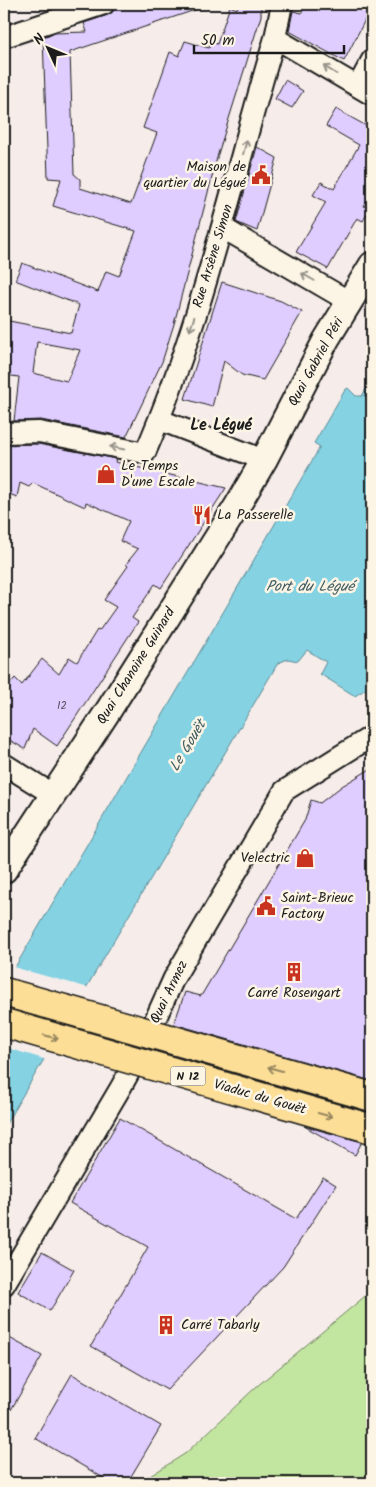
<svg xmlns="http://www.w3.org/2000/svg" width="376" height="1487" viewBox="0 0 376 1487" font-family="Kalam,sans-serif">
<style>
.green{fill:#c2e6a0;stroke:#6f815e}
.water{fill:#85d2e3;stroke:#5b8993}
.pier{fill:#f6edea}
.building{fill:#dfcdff;stroke:#1c1c1c;fill-rule:evenodd}
.lines{fill:none;stroke-linecap:round;stroke-linejoin:round}
.minor-casing{stroke:#1c1c1c;stroke-width:24}
.tertiary-casing{stroke:#1c1c1c;stroke-width:29}
.trunk-casing{stroke:#1c1c1c;stroke-width:31}
.minor{stroke:#fcf5e5;stroke-width:20}
.tertiary{stroke:#fcf5e5;stroke-width:25}
.trunk{stroke:#fcde96;stroke-width:28}
.trunk-bridge-casing{stroke:#1c1c1c;stroke-width:31;stroke-linecap:butt}
.trunk-bridge{stroke:#fcde96;stroke-width:28}
.oneway{stroke:#97938b}
.oneway2{stroke:#97875f}
.labels{text-anchor:middle;dominant-baseline:central;stroke-width:5;stroke-linejoin:round;paint-order:stroke}
.number-label{font-size:11px;fill:#4d4855}
.shield{fill:#fcf5e5;stroke:#5f5d58;stroke-width:1}
.shield-label{font-size:12px;font-weight:bold;fill:#1c1c1c}
.poi-label{font-size:14px;fill:#1c1c1c;stroke:#fcf5e5;text-anchor:start}
.street-label{font-size:14px;fill:#1c1c1c;stroke:#fcf5e5}
.water-label{font-size:15px;font-style:italic;fill:#415c62;stroke:#fcf5e5}
.quarter-label{font-size:16px;font-weight:bold;fill:#1c1c1c;stroke:#fcf5e5}
</style>
<rect width="100%" height="100%" fill="#f6edea"/>
<filter id="ink" filterUnits="userSpaceOnUse"><feTurbulence type="fractalNoise" baseFrequency=".02" numOctaves="2"/><feDisplacementMap in="SourceGraphic" scale="10" xChannelSelector="R" yChannelSelector="G"/><feConvolveMatrix kernelMatrix="1 2 1 2 8 2 1 2 1" color-interpolation-filters="sRGB"/></filter>
<g filter="url(#ink)">
<path class="green" d="M372,1287V1483H139L186,1453L256,1387L370,1292Z"/>
<path class="water" d="M372,378V539L366,549L372,552V685L355,696L320,674L326,662L307,650L298,661L288,659L278,663L4,1127V986L320,447L314,443L345,390L348,388L356,396H362Z"/>
<path class="pier" d="M13,967L89,988L47,1060L4,1047V982Z"/>
<path class="building" d="M127,4H204V7L70,52L74,174L80,179V188L131,204L157,133L143,128L170,52L179,56L185,41L209,48L211,42L217,44L230,6L237,9L238,4H261V16L218,154L174,324L162,362L126,437L41,420L14,421L19,377L4,375V320L71,333L79,305L15,280L22,263L98,292L106,271L119,276L136,231L53,206L61,179L48,178L43,37L54,33L87,32L84,23L108,15L115,8ZM37,342L80,350L67,381L33,373Z
M304,4H367L364,10L369,12L344,61L289,31L293,11L302,13Z
M285,80L303,91L292,108L275,99Z
M336,109L370,128L372,123V192L364,206L370,209L363,221L357,218L328,269L296,252L326,202L313,195L321,182L334,189L359,145L326,126Z
M257,147L277,158L257,231L236,222Z
M222,282L281,301L302,312L263,380L242,375L224,361L212,407L185,399Z
M38,444L116,459L115,462L226,488L161,588L155,584L132,618L138,622L57,746L33,729L25,749L4,737V691L15,678L22,685L42,659L59,674L69,657L77,662L97,630L99,631L116,607L104,600L128,566L126,564L138,549L120,541L129,521L86,502L85,507L33,483L29,487L20,483L17,497L4,492V445Z
M372,768V1081L174,1024L185,992L201,996L305,820L311,800L320,803L342,786Z
M120,1118L296,1219L323,1177L336,1185L283,1267L167,1390L91,1346L148,1247L70,1203Z
M304,1126L362,1142L355,1155Z
M42,1252L74,1270L50,1311L18,1292Z
M4,1335L42,1356L4,1422Z
M72,1374L161,1426L127,1483H112L35,1438Z"/>
<g class="lines">
<g class="minor-casing">
<path id="minor" d="M4,37L104,4
M275,38L372,95
M358,86L372,60
M223,228L350,302
M160,420L264,460
M4,433L39,432L145,453C203,320 233,177 275,38L282,4
M4,764L52,794
M4,1285L121,1087L141,1051L174,978L284,791L372,736"/>
</g>
<g class="tertiary-casing">
<path id="tertiary" d="M4,870L108,711L236,508L264,460L326,340L372,265"/>
</g>
<g class="trunk-casing">
<path id="trunk" d="M4,992L128,1027"/>
</g>
<use href="#minor" class="minor"/>
<use href="#tertiary" class="tertiary"/>
<use href="#trunk" class="trunk"/>
<g class="trunk-bridge-casing">
<path id="trunk-bridge" d="M4,1023L372,1129
M128,1027L372,1097"/>
</g>
<use href="#trunk-bridge" class="trunk-bridge"/>
</g>
<defs><path id="oneway-shaft" d="M-6 0H5M1.5-3L5.5 0L1.5 3" fill="none" stroke-width="1.6" stroke-linecap="round" stroke-linejoin="round" transform="scale(1.25)"/></defs>
<g class="oneway">
<use href="#oneway-shaft" transform="translate(330 70) rotate(-148)"/>
<use href="#oneway-shaft" transform="translate(245 147) rotate(-75)"/>
<use href="#oneway-shaft" transform="translate(308 277) rotate(-150)"/>
<use href="#oneway-shaft" transform="translate(192 324) rotate(108)"/>
<use href="#oneway-shaft" transform="translate(117 448) rotate(-168)"/>
</g>
<g class="oneway2">
<use href="#oneway-shaft" transform="translate(51 1037) rotate(16)"/>
<use href="#oneway-shaft" transform="translate(275 1069) rotate(-164)"/>
<use href="#oneway-shaft" transform="translate(325 1115) rotate(16)"/>
</g>
</g>
<defs>
<g id="civic-bare" transform="scale(1.5)"><path d="M-.6-6.5H3V-4.5H.6V-3L4-1V1h2V6H-6V1h2V-1L-.6-3ZM-1.2 2.5V6h2.4V2.5Z" fill="#c8321e" stroke="#fcf5e5" stroke-width="2.5" paint-order="stroke"/></g>
<g id="shop-bare" transform="scale(1.5)"><path d="M-5-2.5h2.3a2.7 3.5 0 0 1 5.4 0H5L5.5 6h-11ZM-1.5-2.5h3a1.5 2.3 0 0 0-3 0Z" fill="#c8321e" stroke="#fcf5e5" stroke-width="2.5" paint-order="stroke"/></g>
<g id="restaurant-bare" transform="scale(1.5)"><path d="M-5-6h1v4h1v-4h1v4h1v-4h1v5L-1.5 .5V6h-2V.5L-5-1ZM5-6V6H3V1.5H1.5Q1.5-4 5-6Z" fill="#c8321e" stroke="#fcf5e5" stroke-width="2.5" paint-order="stroke"/></g>
<g id="building-bare" transform="scale(1.5)"><path d="M-4-6H4V6H1V3H-1V6H-4ZM-2.5-4.3h1.7v1.8h-1.7ZM.8-4.3h1.7v1.8H.8ZM-2.5-1h1.7V.8h-1.7ZM.8-1h1.7V.8H.8Z" fill="#c8321e" stroke="#fcf5e5" stroke-width="2.5" paint-order="stroke"/></g>
</defs>
<g fill-rule="evenodd">
<use href="#civic-bare" x="261" y="175"/>
<use href="#shop-bare" x="106" y="474"/>
<use href="#restaurant-bare" x="202" y="515"/>
<use href="#shop-bare" x="305" y="858"/>
<use href="#civic-bare" x="266" y="906"/>
<use href="#building-bare" x="294" y="972"/>
<use href="#building-bare" x="166" y="1325"/>
</g>
<g class="labels">
<g class="number-label">
<text x="62" y="706">12</text>
</g>
<rect class="shield" x="170.5" y="1066.5" width="35" height="19" rx="4"/>
<g class="shield-label">
<text x="188" y="1076">N 12</text>
</g>
<g class="poi-label">
<text x="246" y="167" text-anchor="end">Maison de<tspan x="246" dy="16">quartier du Légué</tspan></text>
<text x="121" y="466">Le Temps<tspan x="121" dy="16">D'une Escale</tspan></text>
<text x="217" y="515">La Passerelle</text>
<text x="290" y="858" text-anchor="end">Velectric</text>
<text x="281" y="898">Saint-Brieuc<tspan x="281" dy="16">Factory</tspan></text>
<text x="294" y="993" text-anchor="middle">Carré Rosengart</text>
<text x="181" y="1325">Carré Tabarly</text>
</g>
<g class="street-label">
<text transform="translate(213 256) rotate(-73)">Rue Arsène Simon</text>
<text transform="translate(316 362) rotate(-61)">Quai Gabriel Péri</text>
<text transform="translate(136 666) rotate(-58)">Quai Chanoine Guinard</text>
<text transform="translate(169 992) rotate(-64)">Quai Armez</text>
<text transform="translate(260 1097) rotate(16)">Viaduc du Gouët</text>
</g>
<g class="water-label">
<text x="310" y="587">Port du Légué</text>
<text transform="translate(188 746) rotate(-59)">Le Gouët</text>
</g>
<g class="quarter-label">
<text x="221" y="425">Le Légué</text>
</g>
</g>
<rect width="376" height="1487" fill="none" stroke="#fcf5e5" stroke-width="20"/>
<rect x="10" y="10" width="356" height="1467" fill="none" stroke="#1c1c1c" stroke-width="2" filter="url(#ink)"/>
<g transform="translate(48 48) rotate(314)" stroke="#fcf5e5" stroke-width="4" paint-order="stroke">
<path d="M0-4L9 19L0 12L-9 19Z" fill="#1c1c1c"/>
<text y="-8" font-size="14" font-weight="bold" text-anchor="middle" fill="#1c1c1c">N</text>
</g>
<path d="M194 45v8h150v-8" fill="none" stroke="#1c1c1c" stroke-width="2.5"/>
<text x="201" y="45" font-size="15" fill="#1c1c1c" stroke="#fcf5e5" stroke-width="4" paint-order="stroke">50 m</text>
</svg>
